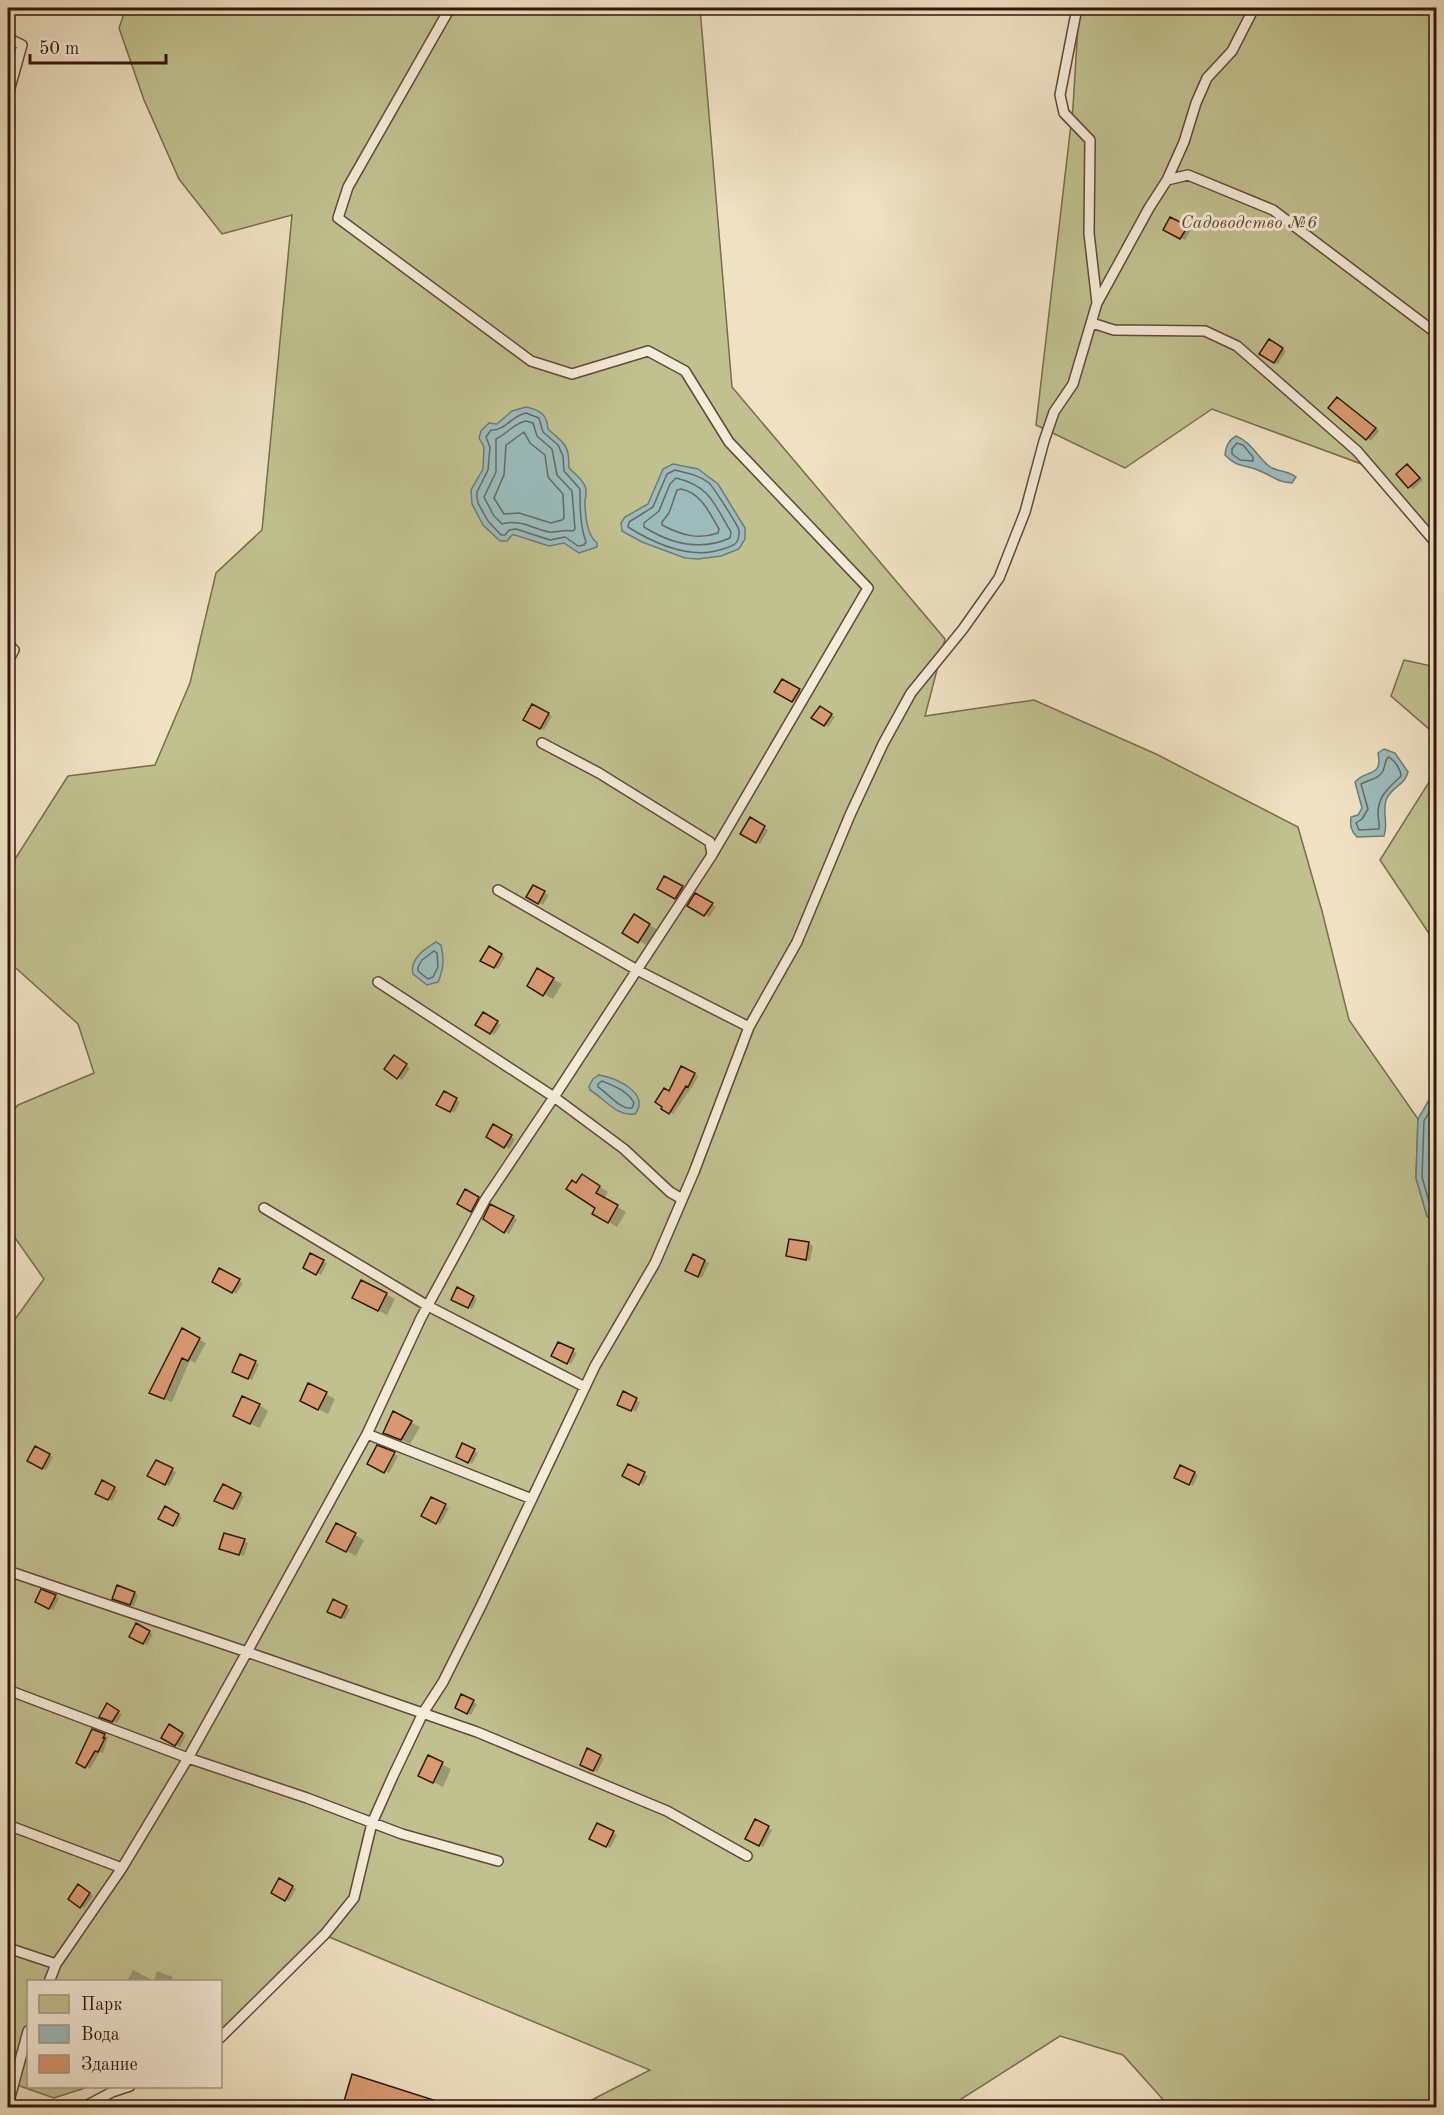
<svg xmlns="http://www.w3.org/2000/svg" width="1444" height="2115" viewBox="0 0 1444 2115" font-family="'Old Standard TT',serif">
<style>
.green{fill:#c0c18f;stroke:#7a6c4c;stroke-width:1.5}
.water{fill:#9bbcbb;stroke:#717a73;stroke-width:1.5}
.shadow{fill:#0003}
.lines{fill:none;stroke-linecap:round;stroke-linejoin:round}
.shore{stroke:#676962;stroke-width:1.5}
.building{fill:#d89a72;stroke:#331608;stroke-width:1.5}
.lane-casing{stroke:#624937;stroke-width:12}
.lane{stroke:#f4ecd8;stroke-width:9}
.labels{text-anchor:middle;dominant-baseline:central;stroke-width:6;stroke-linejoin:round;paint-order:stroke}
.park-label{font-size:18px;font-style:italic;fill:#5d4930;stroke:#f4ecd8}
</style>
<rect width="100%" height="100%" fill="#eee2c3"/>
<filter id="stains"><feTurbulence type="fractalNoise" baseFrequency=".00333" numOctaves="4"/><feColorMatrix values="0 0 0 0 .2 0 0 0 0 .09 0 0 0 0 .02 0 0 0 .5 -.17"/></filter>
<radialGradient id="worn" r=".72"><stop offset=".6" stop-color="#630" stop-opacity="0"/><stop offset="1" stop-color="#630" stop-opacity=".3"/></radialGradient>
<path class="green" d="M126,8H700L732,387L945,639L925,716L1034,700L1156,754L1298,827L1322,911L1349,1020L1418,1119L1416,1178L1427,1216L1436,1225V2107H1174L1167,2104L1123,2055L1060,2036L958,2101L965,2107H578L650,2070L329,1937L221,2037L220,1982H28V2086L88,2087L54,2098L8,2082V1329L44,1279L8,1228V1116L18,1105L94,1073L78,1024L8,961V870L68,776L155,765L190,683L216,573L262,530L292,215L222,234L179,179L144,100L119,28Z
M1079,8H1436V548L1375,469L1212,409L1125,468L1036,425L1073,107Z
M1404,660L1436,667V735L1391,696Z
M1436,771V944L1380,860Z"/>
<path class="water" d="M526,407C540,410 547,414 548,429C564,444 569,443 569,468C574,473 582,479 585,486C587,491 586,496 585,501C585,515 586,534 597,543V547L579,553L564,543L549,546L515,535H512L507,541H500L483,525L472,504L471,490L483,469L484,447L479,438L481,431L489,423L497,424L512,411Z
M1236,436C1251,442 1256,455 1269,466C1276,472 1288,470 1296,477L1292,483C1274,481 1275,477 1260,471C1246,464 1238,469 1225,455C1226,446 1228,441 1236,436Z
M673,464L698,469L718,484L745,528V539L739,549L721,556L698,559L685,558L642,542L622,531L621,523L625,517L648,504L663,469Z
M1384,749L1395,753L1408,772C1405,785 1393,786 1387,798C1381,810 1389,823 1384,836L1357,837C1351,831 1350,826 1351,817L1358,815L1362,808L1355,782C1366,769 1383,778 1378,753Z
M436,942L441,945C444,959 444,968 438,982L427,985L413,974C409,959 425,949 436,942Z
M599,1075C616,1078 651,1093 635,1114C617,1117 605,1099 590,1090L589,1086L593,1079Z
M1433,1093L1436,1096V1224L1427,1216L1416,1178L1418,1119Z"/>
<path class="shadow" d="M1171,219L1191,230L1185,240L1165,229Z
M1269,341L1286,351L1278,364L1261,354Z
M1341,401L1379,431L1371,441L1330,407Z
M1408,466L1423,480L1413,489L1409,487Z
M782,681L803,692L797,703L776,691Z
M533,706L552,716L544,730L525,719Z
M820,708L835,717L828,727L813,717Z
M750,819L768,830L760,844L742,833Z
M665,878L686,890L680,900L659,888Z
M534,887L549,895L543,905L528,897Z
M696,895L716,907L709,917L689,905Z
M635,916L658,930L648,946L639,941Z
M489,948L505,957L498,969L482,960Z
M538,971L562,984L553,999L529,986Z
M483,1014L501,1025L494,1035L477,1024Z
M394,1057L410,1068L402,1080L386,1069Z
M694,1074L698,1076L692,1088H691L673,1114L663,1108L670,1093Z
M444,1093L460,1102L454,1113L438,1104Z
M494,1126L515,1139L509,1149L488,1136Z
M591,1181L608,1192L604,1199L626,1212L617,1227L594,1213L597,1208L577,1185Z
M466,1191L482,1201L475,1213L459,1204Z
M491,1206L517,1219L509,1234L492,1225Z
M809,1244L813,1246L810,1261L788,1255Z
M311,1255L327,1263L321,1275L305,1267Z
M693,1256L709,1263L702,1278L691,1273Z
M220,1270L243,1283L236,1294L214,1282Z
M458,1290L477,1299L472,1309L453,1300Z
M386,1294L395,1299L387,1315L362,1302Z
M183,1330L206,1343L195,1363L190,1360L172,1402L158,1397Z
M559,1344L577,1353L571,1364L553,1355Z
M241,1356L259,1364L252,1380L238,1374Z
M624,1393L640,1402L636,1412L623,1406Z
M326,1394L335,1399L328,1414L310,1405Z
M259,1405L268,1411L260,1428L244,1421Z
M393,1413L420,1427L410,1444L385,1432Z
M463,1445L478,1453L472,1464L458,1456Z
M36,1448L53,1457L46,1470L29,1461Z
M394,1454L398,1456L389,1473L369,1463Z
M156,1462L176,1472L169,1486L149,1475Z
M629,1466L648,1476L643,1485L624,1475Z
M1194,1473L1198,1475L1193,1486L1180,1480Z
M103,1482L118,1490L112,1501L97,1493Z
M223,1486L244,1496L237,1510L216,1500Z
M431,1499L449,1508L440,1524L423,1515Z
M165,1508L182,1517L177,1527L160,1518Z
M337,1525L364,1540L356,1556L328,1541Z
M244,1541L248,1543L244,1556L225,1550Z
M134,1593L138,1595L134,1606L117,1600Z
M55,1596L59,1598L53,1610L37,1601Z
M346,1607L350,1609L345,1619L333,1614Z
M137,1625L153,1634L147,1645L131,1636Z
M462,1696L477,1704L471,1715L457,1707Z
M107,1706L122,1714L117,1723L104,1719Z
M170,1726L186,1736L180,1747L163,1737Z
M93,1731L108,1737L103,1753L100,1752L90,1769L78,1762Z
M588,1750L604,1758L597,1772L585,1767Z
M428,1757L451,1769L443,1787L429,1780Z
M756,1821L772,1830L763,1847L747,1839Z
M598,1825L617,1835L610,1848L591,1838Z
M280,1880L296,1889L289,1901L273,1892Z
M82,1888L93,1896L84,1908L81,1906Z
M8,1928L16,1932L13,1943L8,1942Z
M133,1970L154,1981L157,1971L173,1977L171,1982H129L127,1981Z"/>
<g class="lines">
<path class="shore" d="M526,413L539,418L543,432L558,445L563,456L564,471L580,489C580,507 580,525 586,542L584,545L578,546L565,537L550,540L516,529L509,530L505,535H501L488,521L478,503L477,497V492L488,470L490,447L486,437L491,430C505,431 511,416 526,413Z
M526,421L533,423L537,436L552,449L557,475L572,491L575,529L573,531C564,529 557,533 549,532C532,528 519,519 502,524L494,516L484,497L496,472V439C507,434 514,423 526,421Z
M524,432L530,443L545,455L548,477L563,494L564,518L562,520L551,523L519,513L504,514L494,498L504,475L506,445Z
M1237,443L1243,445L1253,457V461L1240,460L1232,454V449Z
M675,470C687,473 699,475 709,483C714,488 737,524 739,530C739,531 739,538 738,539C737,545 729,547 723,549C691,560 655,544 628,527L629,522L653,507L667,474Z
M676,478C710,486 714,504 731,532L730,538C701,551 671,544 644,527V523L659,511L670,484Z
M681,489C701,493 709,512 719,529L718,533C698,540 681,535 662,525V522L669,513L677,490Z
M1388,757C1394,759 1401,770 1401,776C1389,788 1378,795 1378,814C1378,819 1380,824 1379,829L1359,830L1356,823L1362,819L1368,809L1361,784C1369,779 1378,780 1383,771C1385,766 1385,761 1388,757Z
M434,951L437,953L438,967L433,977L428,979L418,971V967L422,960Z
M602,1081C614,1086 628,1091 634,1103L632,1108C620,1110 609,1094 598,1087V1084Z
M1436,1100L1424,1121L1422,1177L1432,1212L1436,1216
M1436,1114L1431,1123L1430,1176L1436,1199"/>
</g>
<path class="building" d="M1170,217L1188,226L1180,239L1163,230Z
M1269,339L1283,348L1274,363L1259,354Z
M1337,397L1376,428L1366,440L1328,408Z
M1407,464L1420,478L1408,488L1396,474Z
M782,679L800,689L792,702L774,692Z
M532,704L549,713L540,729L523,720Z
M820,706L832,714L824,726L811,718Z
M750,817L765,826L756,843L740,834Z
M664,876L683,886L675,899L657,889Z
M533,885L545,891L538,904L526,897Z
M695,893L713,903L704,916L687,906Z
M634,914L650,924L638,943L622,933Z
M489,946L502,954L494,968L480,961Z
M537,968L554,978L543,996L527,986Z
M483,1012L498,1021L490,1034L475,1025Z
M394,1055L407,1064L397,1079L384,1069Z
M681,1066L695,1073L688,1087L686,1086L669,1114L661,1109L662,1107L655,1102L664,1088L669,1091Z
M444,1091L457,1098L450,1112L436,1105Z
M493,1124L512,1135L504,1148L486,1137Z
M582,1174L600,1186L596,1193L618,1205L608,1223L592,1214L595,1208L566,1189L572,1180L576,1183Z
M465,1189L479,1197L471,1212L457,1204Z
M490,1204L514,1216L504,1233L483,1219Z
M789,1239L809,1242L806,1260L786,1256Z
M310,1253L324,1260L316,1275L303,1268Z
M693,1254L705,1260L698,1277L685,1271Z
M219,1268L240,1279L232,1293L212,1282Z
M361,1280L387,1293L378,1311L352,1298Z
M457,1287L474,1296L468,1308L451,1300Z
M182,1328L200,1338L188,1361L182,1358L164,1399L149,1393Z
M558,1342L574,1349L567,1364L551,1356Z
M240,1354L256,1361L248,1379L232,1372Z
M308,1383L327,1392L318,1410L300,1401Z
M623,1391L637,1398L631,1411L617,1405Z
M242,1396L260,1404L250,1424L233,1416Z
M393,1411L412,1421L401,1440L383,1433Z
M462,1443L475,1449L468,1463L456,1457Z
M377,1445L395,1452L384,1473L367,1464Z
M35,1446L50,1454L42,1469L27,1461Z
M156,1460L173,1468L165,1485L147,1476Z
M628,1464L645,1472L639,1485L622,1476Z
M1180,1465L1195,1472L1189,1485L1174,1478Z
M102,1480L115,1487L108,1500L95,1494Z
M223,1484L241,1493L233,1509L214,1501Z
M431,1497L446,1504L436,1524L421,1516Z
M165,1506L179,1514L173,1526L158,1519Z
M336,1523L356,1533L346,1552L326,1542Z
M224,1533L245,1539L239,1555L219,1549Z
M117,1585L135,1592L130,1605L112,1599Z
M41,1589L56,1595L49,1609L35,1602Z
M333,1599L347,1606L341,1618L327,1612Z
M136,1623L150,1631L143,1644L129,1637Z
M461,1694L474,1700L467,1714L455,1708Z
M107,1703L119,1711L112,1722L99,1717Z
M169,1724L183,1733L175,1746L161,1738Z
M92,1729L105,1734L103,1738H105L98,1752L95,1751L85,1768L76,1763Z
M587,1748L601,1755L593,1771L580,1765Z
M428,1755L443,1762L433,1783L418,1776Z
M755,1819L769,1826L759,1846L745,1839Z
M597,1823L614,1831L606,1847L589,1839Z
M279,1878L293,1886L285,1901L271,1893Z
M78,1884L90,1893L80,1908L68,1899Z
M352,2074L446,2104V2108H342Z"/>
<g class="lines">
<g class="lane-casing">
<path id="lane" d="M450,8L348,187L338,218L531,361L572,374L648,351L685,371L729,442L868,588L712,855
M1077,8L1060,95L1064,113L1090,140L1089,233L1097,303
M8,38L22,45L8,95
M1167,180L1184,142L1196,103L1207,78L1232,51L1254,8
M1092,323L1114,330L1205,331L1237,346L1357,451L1436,543
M8,644L14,650L8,661
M498,890L637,970L749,1027
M378,982L554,1097L712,855L710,842L599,773L542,743
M264,1208L428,1306L585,1387
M367,1434L421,1318L485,1200L554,1097L624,1149L670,1192L682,1199
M8,1571L247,1652L367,1434L532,1499
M8,1690L188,1758L247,1652L477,1732L667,1811L747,1856
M8,1825L122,1868
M8,1948L56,1964
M49,1982L56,1964L122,1868L188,1758L307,1798L402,1834L498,1861
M220,2038L325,1934L354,1898L372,1823L393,1776L423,1713L443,1682L482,1604L595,1366L655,1263L694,1172L749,1027L797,942L850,815L883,744L911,693L963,629L999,578L1025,512L1044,441L1054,412L1073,384L1097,303L1149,208L1167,180L1188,175L1273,210L1436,333
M8,2105L28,2031
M82,2108L112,2092L130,2086"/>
</g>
<use href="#lane" class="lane"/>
</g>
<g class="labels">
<g class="park-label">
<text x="1249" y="223">Садоводство №6</text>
</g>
</g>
<rect width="1444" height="2115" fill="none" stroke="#eee2c3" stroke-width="30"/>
<rect x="9" y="9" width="1426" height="2097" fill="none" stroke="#331608" stroke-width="3"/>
<rect x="15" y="15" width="1414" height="2085" fill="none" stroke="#331608" stroke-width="1.5"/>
<rect x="27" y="1980" width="195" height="108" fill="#f4ecd8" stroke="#a79685" stroke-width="1.5"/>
<rect x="39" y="1995" width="30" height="18" fill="#c0c18f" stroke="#a79685" stroke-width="1.5"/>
<text x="81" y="2010" font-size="18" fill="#331608">Парк</text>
<rect x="39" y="2025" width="30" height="18" fill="#9bbcbb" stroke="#a79685" stroke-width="1.5"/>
<text x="81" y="2040" font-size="18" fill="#331608">Вода</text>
<rect x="39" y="2055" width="30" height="18" fill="#d89a72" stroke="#a79685" stroke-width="1.5"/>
<text x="81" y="2070" font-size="18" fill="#331608">Здание</text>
<path d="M30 54v9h136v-9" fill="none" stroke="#331608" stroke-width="3"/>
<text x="39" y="54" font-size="18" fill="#331608" stroke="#f4ecd8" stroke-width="4.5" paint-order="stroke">50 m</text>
<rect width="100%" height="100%" filter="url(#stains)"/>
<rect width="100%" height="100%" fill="url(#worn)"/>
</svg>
